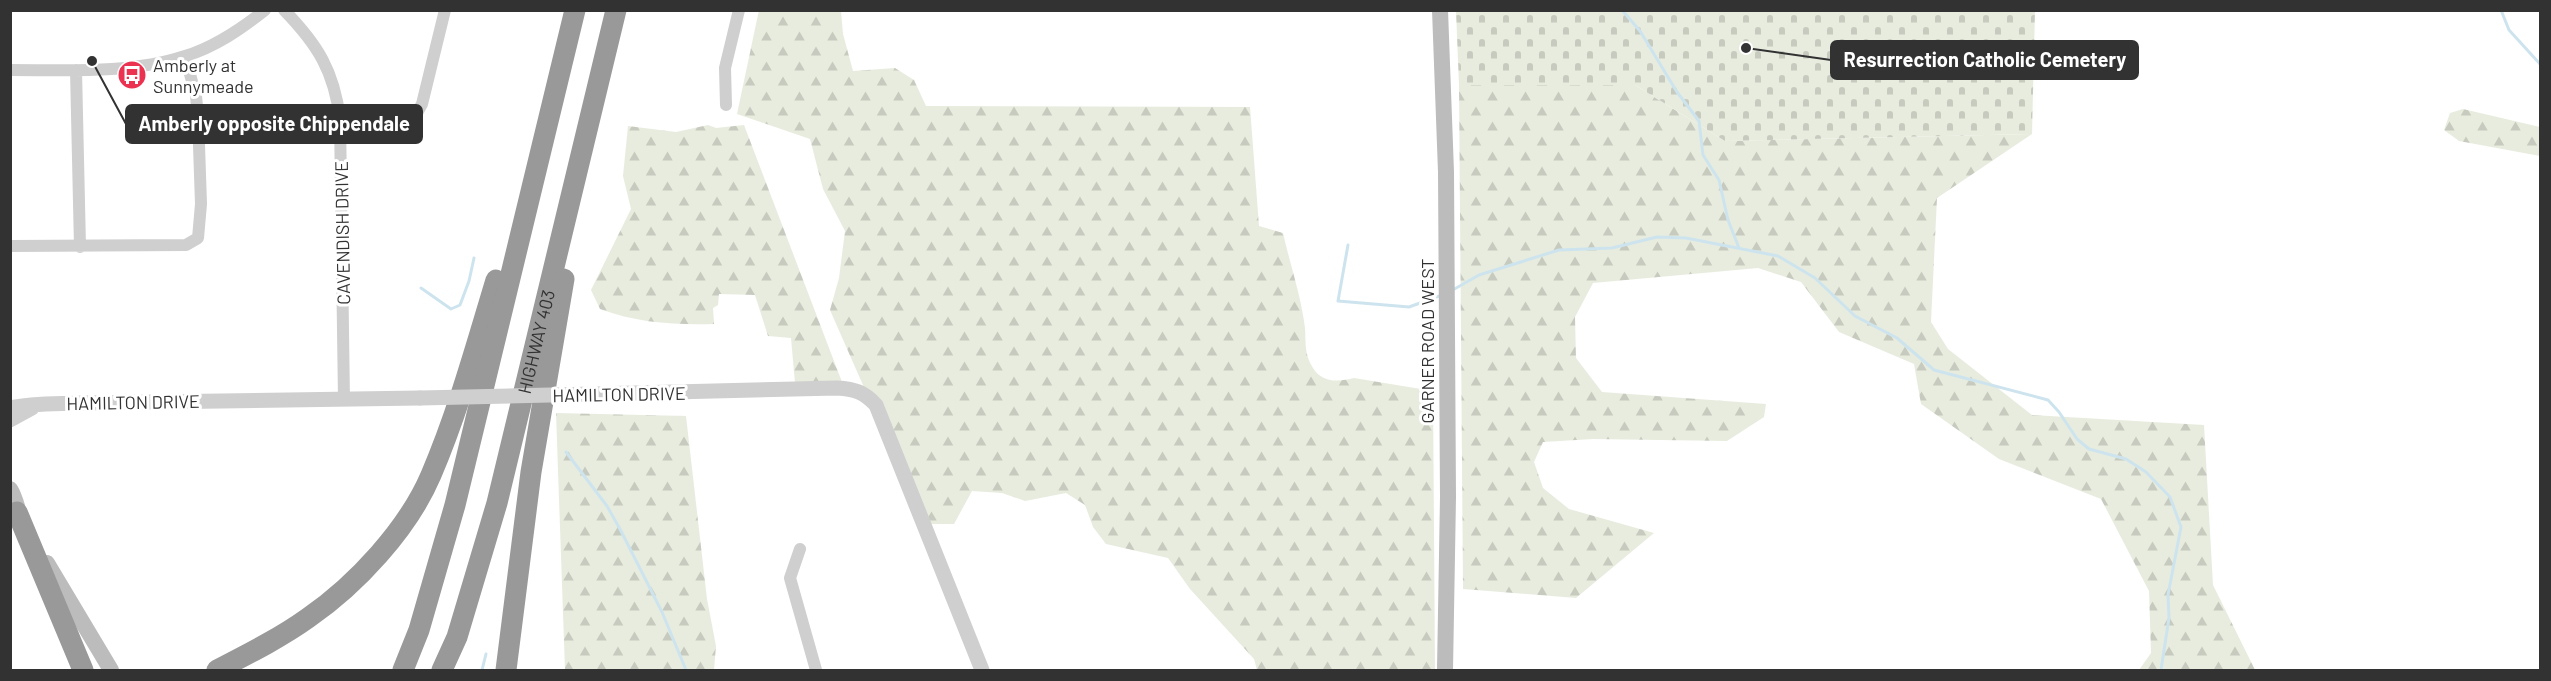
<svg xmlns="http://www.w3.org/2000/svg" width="2551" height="681" viewBox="0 0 2551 681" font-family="Barlow,sans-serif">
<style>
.forest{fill:url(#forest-firs)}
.cemetery{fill:url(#cemetery-stones)}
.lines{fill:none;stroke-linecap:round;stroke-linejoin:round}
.stream{stroke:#cde4ee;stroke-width:3}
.minor{stroke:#cfcfcf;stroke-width:12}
.tertiary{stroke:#cfcfcf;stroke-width:15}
.secondary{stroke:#bcbcbc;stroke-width:16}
.motorway{stroke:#999;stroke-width:21}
.tertiary-bridge{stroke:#cfcfcf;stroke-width:15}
.labels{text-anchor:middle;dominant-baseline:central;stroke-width:6;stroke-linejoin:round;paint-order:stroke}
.poi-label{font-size:18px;fill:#323232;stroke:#fff;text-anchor:start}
.street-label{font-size:18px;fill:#323232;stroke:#fff}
.leader{fill:none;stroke:#323232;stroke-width:2}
.callout-dot{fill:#323232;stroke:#fff;stroke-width:2}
.callout{fill:#323232;stroke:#323232;stroke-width:2}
.callout-label{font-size:20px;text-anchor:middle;font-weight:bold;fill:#fff}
</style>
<defs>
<pattern id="forest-firs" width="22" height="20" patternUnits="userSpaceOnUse" patternTransform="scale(1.5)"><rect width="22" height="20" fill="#e7ecde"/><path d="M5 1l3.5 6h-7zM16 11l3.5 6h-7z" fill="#c7cbbf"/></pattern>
<pattern id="cemetery-stones" width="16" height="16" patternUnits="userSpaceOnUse" patternTransform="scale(1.5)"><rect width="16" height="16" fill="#e7ecde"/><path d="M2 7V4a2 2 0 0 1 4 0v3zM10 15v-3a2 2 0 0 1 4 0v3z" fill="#c7cbbf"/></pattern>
</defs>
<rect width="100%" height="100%" fill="#fff"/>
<path class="forest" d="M759,10L841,11L843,34L853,71L895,68L914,80L926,106L1250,107L1259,226L1283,233C1290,264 1301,296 1305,328C1306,343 1304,354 1313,368C1322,383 1339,382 1354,378L1433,391L1435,670H1257L1254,659L1190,589L1168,558L1106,544L1093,527L1085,505L1066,493L1025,501L1002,493L972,491L954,524H924L830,310L839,278L845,231L823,189L810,139L737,114Z
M1459,85H1635L1725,141L2032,134L1937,198L1931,322L1948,349L2032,415L2204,425L2213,585L2255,670H2139L2151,653L2149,591L2101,499L1999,459L1921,404L1914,364L1839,332L1801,282L1758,268L1593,283L1575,317L1576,358L1602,392L1766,404L1764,417L1727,441L1593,439L1543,442L1534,462L1543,488L1569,509L1654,533L1576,598L1463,589Z
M2463,109L2540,127V156L2459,141L2444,130L2450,113Z
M708,125L716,128L744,125L842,382L795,383L791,338L768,336L755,295L719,294L718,305L713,308L714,324C675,325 637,323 600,309L591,290L631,209L623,176L628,126L676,132Z
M556,413L686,416L707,599L716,646L714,670H565Z"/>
<path class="cemetery" d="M1456,11H2035L2032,134L1725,141L1635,85H1459Z"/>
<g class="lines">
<path class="stream" d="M1622,10L1640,31L1677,92L1699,121L1703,155L1719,180L1728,220L1739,248
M2501,10L2509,30L2540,64
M1348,245L1338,301L1409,307L1442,295
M421,288L451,309L460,305L469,281L474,258
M1451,291L1479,275L1559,250L1612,248L1657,237L1686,238L1778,256L1815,278L1855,316L1897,338L1934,370L2048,400L2059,412L2077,439L2089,449L2126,459L2146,472L2170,497L2181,527L2168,595L2169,618L2161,670
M566,452L607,506L621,531L662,612L686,670
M482,670L486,654"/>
<path class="minor" d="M284,10C318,45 334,71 340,119L344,400
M10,70C66,70 131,74 185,56C215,47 241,29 265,10
M76,70L80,247
M726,105L725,68L739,10
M340,119L406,117L417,113L422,104L445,10
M10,246L186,245L198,238L201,204L198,116L196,96L185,56
M800,549L790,578L816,670"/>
<path class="tertiary" d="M593,394L837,388C855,389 864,392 876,405L982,670
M10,408C32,403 58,404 80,403L420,398
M10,420L32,408"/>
<path class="secondary" d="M1440,10L1446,172L1448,497L1445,670
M10,489C17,500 17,511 23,523
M47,563L111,670"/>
<g class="motorway">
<path d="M17,512L83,670"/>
<path d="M217,670C248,654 280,638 308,618C356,585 408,529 431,475C458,412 476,346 496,280"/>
<path d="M403,670L419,630L455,505L575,10"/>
<path id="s1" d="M442,670L457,637L497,503L616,10"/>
<path d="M506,670L531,472L564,279"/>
</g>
<path class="tertiary-bridge" d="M420,398L593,394"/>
</g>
<defs>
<g id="bus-disc" transform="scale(1.5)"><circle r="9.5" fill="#eb3351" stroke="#fff"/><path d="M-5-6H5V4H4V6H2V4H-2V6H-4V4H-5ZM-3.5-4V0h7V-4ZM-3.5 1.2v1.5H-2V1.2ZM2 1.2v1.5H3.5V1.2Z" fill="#fff"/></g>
</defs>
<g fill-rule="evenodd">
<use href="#bus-disc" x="132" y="75"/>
</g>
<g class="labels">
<g class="poi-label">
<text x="153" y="65">Amberly at<tspan x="153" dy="21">Sunnymeade</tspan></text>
</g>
<g class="street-label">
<text transform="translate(342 233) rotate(-91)">CAVENDISH DRIVE</text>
<text transform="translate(1427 341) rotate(-90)">GARNER ROAD WEST</text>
<text stroke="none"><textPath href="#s1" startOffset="342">HIGHWAY 403</textPath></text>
<text transform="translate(619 394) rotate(-1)">HAMILTON DRIVE</text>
<text transform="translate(133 402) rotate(-1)">HAMILTON DRIVE</text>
</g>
</g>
<path class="leader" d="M1746 48L1831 60M92 61L126 124"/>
<g class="callout-dot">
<circle cx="1746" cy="48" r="6"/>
<circle cx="92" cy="61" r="6"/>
</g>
<g class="callout">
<rect x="1831" y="41" width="307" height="38" rx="6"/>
<rect x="126" y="105" width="296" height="38" rx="6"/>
</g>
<g class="callout-label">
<text x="1985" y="67">Resurrection Catholic Cemetery</text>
<text x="274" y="131">Amberly opposite Chippendale</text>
</g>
<rect width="2551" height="681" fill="none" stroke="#323232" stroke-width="24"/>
</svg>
